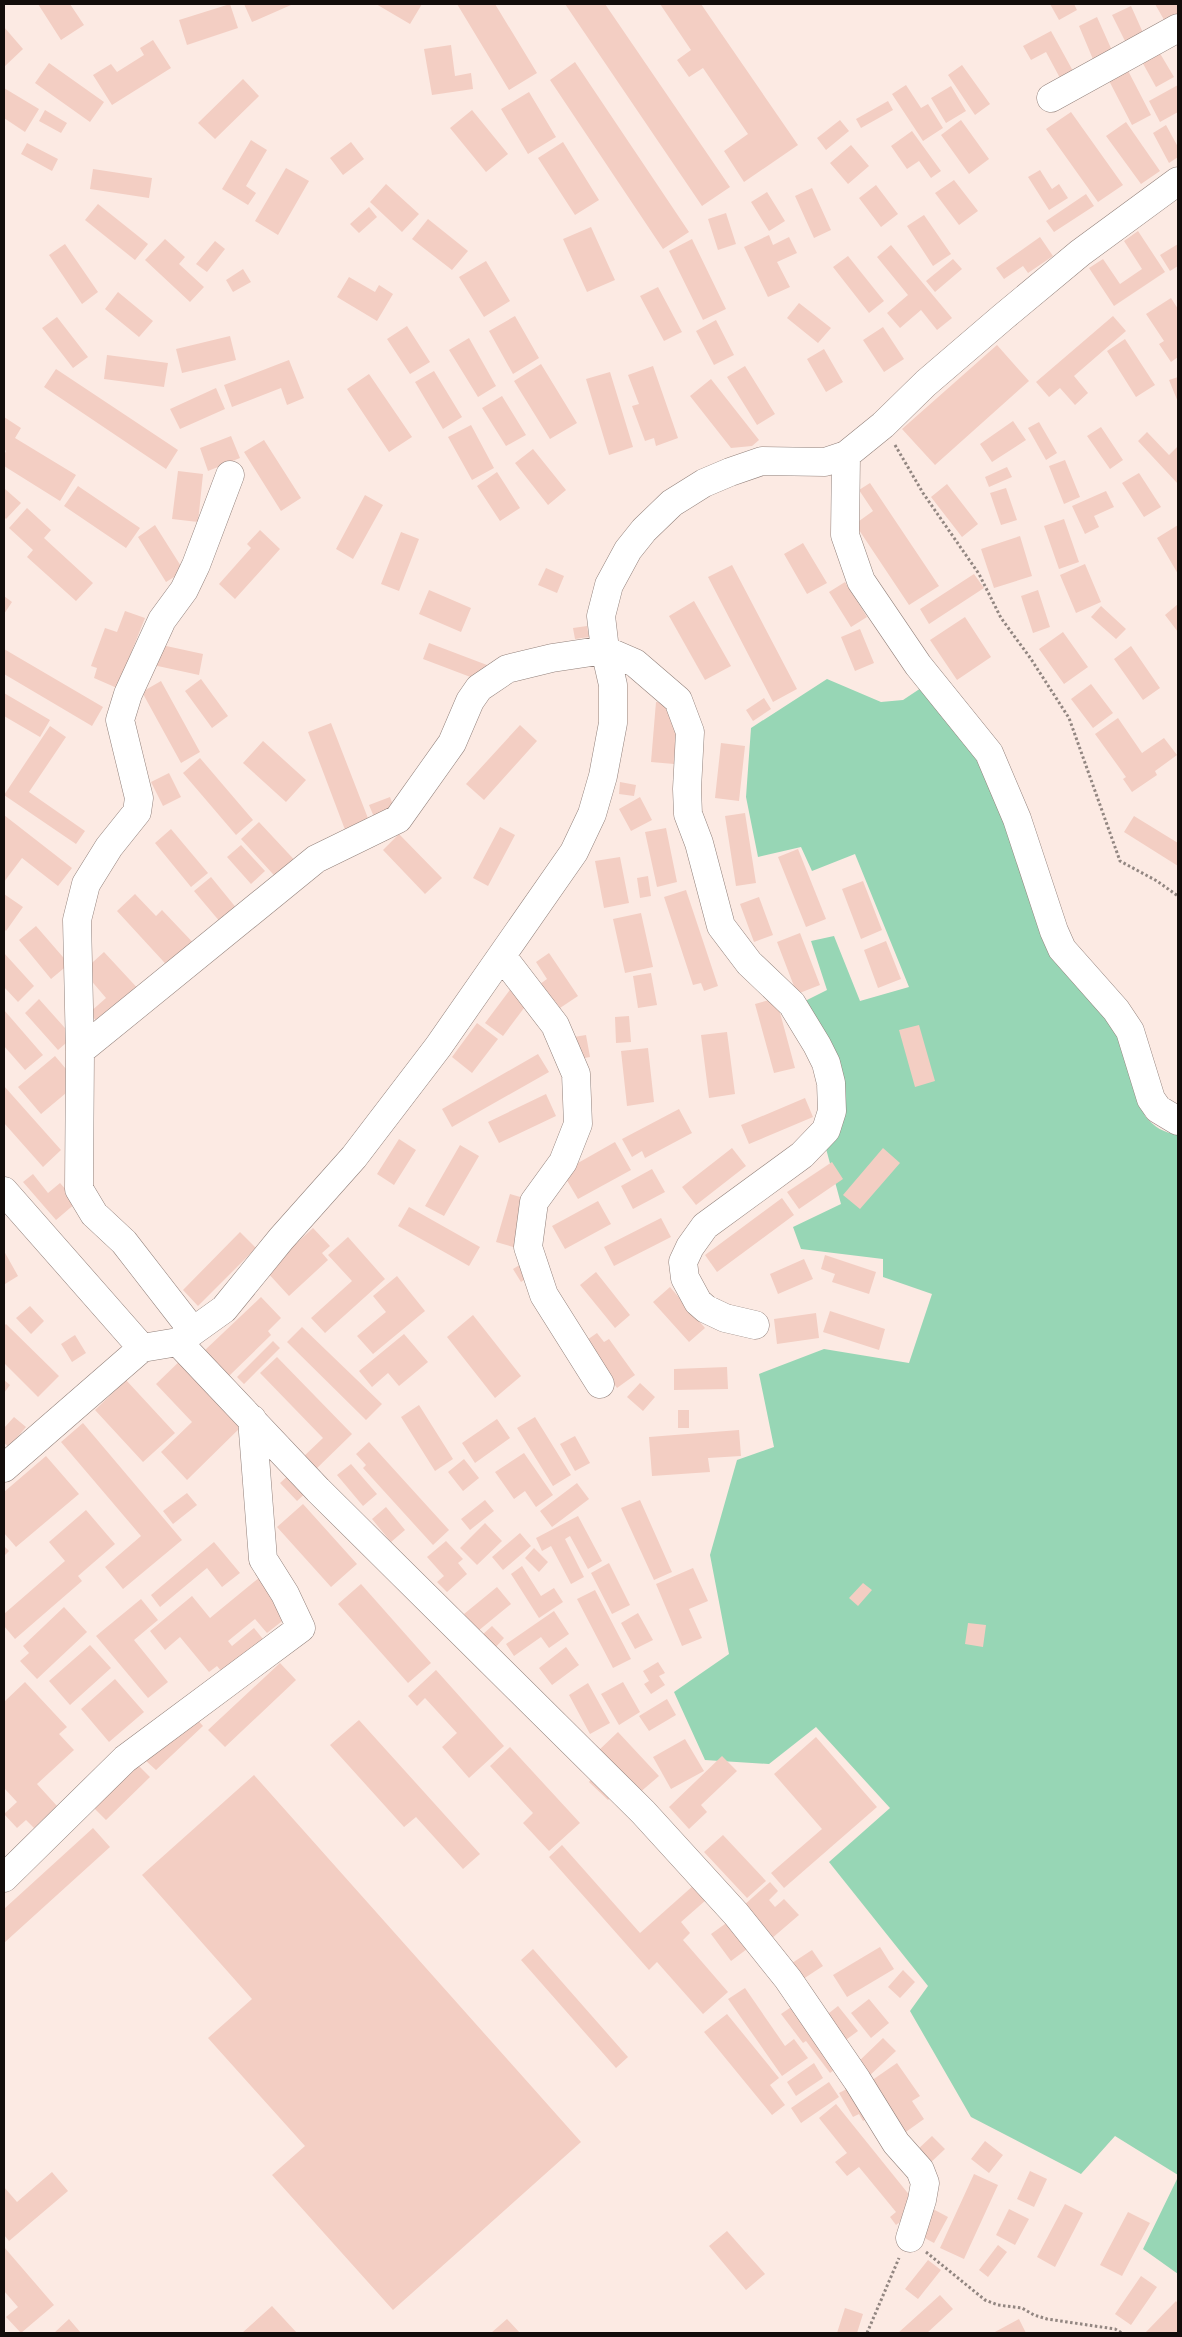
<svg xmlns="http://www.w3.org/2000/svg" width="1182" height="2337" viewBox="0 0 1182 2337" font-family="Cabin,sans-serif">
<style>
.green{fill:#97d6b5}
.building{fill:#f3cec3}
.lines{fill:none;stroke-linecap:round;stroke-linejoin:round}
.minor-casing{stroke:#92817b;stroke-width:29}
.path{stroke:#928681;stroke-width:3;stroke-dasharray:2.5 2.5;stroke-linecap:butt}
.minor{stroke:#fff;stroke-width:28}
</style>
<rect width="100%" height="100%" fill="#fceae3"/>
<path class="green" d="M827,679L881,702L903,700L921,688L984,762L1006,816L1115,1022L1145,1116C1155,1128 1163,1132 1178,1135V2175L1115,2136L1081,2174L971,2117L910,2011L928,1986L829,1862L890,1808L816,1727L769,1764L705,1760L674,1692L729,1654L710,1555L737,1460L774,1447L759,1374L824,1349L909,1363L932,1294L883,1277V1259L801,1249L793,1227L841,1204L825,1145L841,1104L805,1001L827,990L811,941L834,936L860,1001L909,987L855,854L812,871L801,847L758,857L746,797L751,728Z
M1178,2177V2274L1143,2249Z"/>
<path class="building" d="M38,4H70L84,25L61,40Z
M230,4L238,28L187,45L179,20Z
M244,4H290L291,5L252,22Z
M376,4H422L410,24Z
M457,4H495L537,73L509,90Z
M565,4H605L730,187L702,206Z
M660,4H701L798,145L744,182L724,151L748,134L703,68L689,77L677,60L691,50Z
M1050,4H1074L1077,10L1059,20Z
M1155,4H1178V20L1167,25Z
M1131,6L1144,35L1126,43L1112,15Z
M1097,17L1114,55L1095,64L1079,26Z
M4,27L23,49L4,67Z
M1051,31L1073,71L1060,78L1046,52L1031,60L1023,46Z
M153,40L171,68L112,105L93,75L111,64L117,72L144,55L140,48Z
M451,45L455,76L471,73L473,89L432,95L424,49Z
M1158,50L1174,77L1156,87L1141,60Z
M575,62L689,232L663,249L550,80Z
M49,63L104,102L90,122L35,83Z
M1124,63L1151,115L1132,125L1105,73Z
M962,65L990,104L975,115L948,75Z
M243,79L259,96L215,139L198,123Z
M906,85L921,108L928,104L943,128L923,141L892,94Z
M1178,85V112L1160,122L1149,101Z
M951,86L966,111L946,123L931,98Z
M4,88L39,109L25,132L4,118Z
M529,92L556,137L528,154L501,109Z
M888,101L893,110L861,128L856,119Z
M45,110L67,123L61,133L39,121Z
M472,110L508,154L486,172L450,128Z
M1071,112L1123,185L1098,202L1046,129Z
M840,120L849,131L826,150L817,138Z
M961,120L989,159L969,174L941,135Z
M1126,122L1160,171L1141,184L1106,136Z
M1166,125L1178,147V157L1169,163L1153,133Z
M912,131L941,171L931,178L919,161L907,169L891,146Z
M251,140L267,150L246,186L256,193L248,205L222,189Z
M351,142L364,159L343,175L330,158Z
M563,142L599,200L575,215L538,158Z
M27,143L58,159L52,171L21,154Z
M851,145L869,166L848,184L830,163Z
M286,168L309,181L278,235L255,221Z
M93,169L152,178L149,198L90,189Z
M1040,170L1052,189L1059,184L1068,198L1049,210L1028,177Z
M954,180L978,211L959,225L935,193Z
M386,184L419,214L402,232L370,202Z
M876,185L898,214L881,227L859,198Z
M812,188L831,230L814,238L795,196Z
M767,192L785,221L769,231L751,202Z
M1086,194L1094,206L1054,232L1046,221Z
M98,204L148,244L135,260L85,220Z
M369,207L377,217L359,233L350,224Z
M726,213L736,244L718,250L708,219Z
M924,215L951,254L933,266L907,226Z
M428,219L468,251L452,270L412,239Z
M591,227L615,280L587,292L563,239Z
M1138,231L1165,272L1114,306L1089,268L1103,259L1120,284L1142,269L1124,241Z
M769,235L773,245L789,237L797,253L777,262L790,287L768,297L744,247Z
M1040,237L1053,256L1028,273L1023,266L1004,279L996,268Z
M165,239L185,257L179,264L204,287L190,302L145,260Z
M692,239L726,309L703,320L669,251Z
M215,241L225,249L207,272L196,264Z
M65,244L98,292L82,304L49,255Z
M1178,244V266L1170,271L1160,255Z
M891,245L952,318L937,330L921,310L900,328L887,313L908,295L877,257Z
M848,256L884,301L869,313L833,267Z
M953,259L962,269L935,292L926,281Z
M486,261L510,301L484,317L459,277Z
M243,269L251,282L233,292L226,280Z
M349,277L375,292L379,285L393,294L377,321L337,297Z
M658,287L682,332L664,341L640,296Z
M118,292L153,321L139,337L105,309Z
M1171,298L1178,309V357L1171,362L1159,344L1164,341L1146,314Z
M799,303L831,328L818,343L787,318Z
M515,316L539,358L513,374L489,331Z
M1113,316L1126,331L1074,376L1088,393L1075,405L1060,388L1049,397L1036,382Z
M57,317L88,357L73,368L42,328Z
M716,320L734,355L714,365L696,331Z
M407,326L430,362L410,374L387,339Z
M883,327L904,359L884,372L863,340Z
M230,336L236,360L182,373L176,349Z
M469,338L496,386L478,397L449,350Z
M1125,339L1155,385L1136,397L1107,351Z
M997,345L1029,381L935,465L902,429Z
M824,349L843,382L826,392L807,359Z
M107,355L168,363L164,387L104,379Z
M289,360L304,398L287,405L281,388L232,407L224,385Z
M541,364L577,423L550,439L514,381Z
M653,366L678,438L656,446L654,438L645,441L632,406L639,404L628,375Z
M745,366L775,414L757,425L727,377Z
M56,369L178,450L166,469L44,387Z
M434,371L462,417L443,429L415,382Z
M610,372L633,447L609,455L586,379Z
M369,374L412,437L389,452L347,389Z
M1178,377V402L1169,380Z
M711,379L759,440L752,446L731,448L690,396Z
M216,388L225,409L180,429L170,409Z
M502,396L526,435L506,446L482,408Z
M4,417L21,428L15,438L76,475L60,501L4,466V455L6,451L4,449Z
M1013,421L1026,440L992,462L980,444Z
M1039,422L1057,453L1046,460L1028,428Z
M471,425L494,468L472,480L448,437Z
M1101,427L1123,460L1110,469L1087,436Z
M1147,432L1169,455L1178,446V484L1138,441Z
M231,436L240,458L208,471L200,448Z
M264,440L301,498L281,511L244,452Z
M533,449L566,490L548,505L515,463Z
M1065,460L1080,497L1064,504L1049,466Z
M1007,467L1012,477L989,487L985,477Z
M178,471L203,474L198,522L172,519Z
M497,472L520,508L500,521L477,486Z
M1139,473L1161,507L1144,517L1122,483Z
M870,483L939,586L909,605L855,524L873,511L859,490Z
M947,484L978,524L962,537L931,497Z
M78,486L140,528L126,548L64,506Z
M1006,488L1017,520L1001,525L990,493Z
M5,489L21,503L6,519L4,517Z
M1106,491L1114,507L1094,516L1099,527L1085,534L1072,506Z
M365,495L383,505L353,559L336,549Z
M27,508L51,530L44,538L93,583L76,601L27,557L33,550L9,528Z
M1064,519L1079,562L1059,569L1044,526Z
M155,525L184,571L166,582L138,537Z
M1178,525V574L1157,538Z
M260,530L280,549L235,599L219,584L251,548L247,544Z
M401,532L419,539L399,591L381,584Z
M1020,536L1032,576L994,588L981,549Z
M803,543L827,583L807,594L784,554Z
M1085,564L1101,602L1076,613L1060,575Z
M732,565L797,689L773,702L708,577Z
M546,568L564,576L557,593L538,585Z
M974,574L984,588L929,624L920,609Z
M845,582L867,617L851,627L829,592Z
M429,590L471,608L461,632L419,614Z
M1038,590L1050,627L1033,633L1021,596Z
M4,596L12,602L4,614Z
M694,601L731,666L705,680L669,616Z
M1178,604V632L1165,615Z
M1101,606L1126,629L1116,639L1091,617Z
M125,611L145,618L117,688L94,678L97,668L91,666L105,628L117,632Z
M965,617L991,657L957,680L930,640Z
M587,626L589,637L575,639L573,628Z
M860,629L874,663L855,671L841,637Z
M1063,632L1088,667L1064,684L1039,649Z
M429,643L487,665L481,681L423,659Z
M157,644L203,654L199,675L153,665Z
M1131,646L1160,688L1143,700L1114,659Z
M4,649L103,707L92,726L4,674Z
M201,679L228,716L212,728L185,691Z
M161,681L200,752L181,763L142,692Z
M1091,684L1113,713L1093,728L1071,699Z
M4,693L50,720L40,737L4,716Z
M764,698L771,709L753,721L746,710Z
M656,702L678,704L674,764L651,762Z
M1118,718L1142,753L1164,738L1177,755L1155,771L1157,775L1132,792L1123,779L1126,777L1095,734Z
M331,723L371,826L347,835L308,732Z
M520,725L537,741L484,800L466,784Z
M50,726L66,737L29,792L85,831L76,844L4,795Z
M263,741L306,780L286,802L243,763Z
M721,743L745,746L739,801L715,798Z
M200,758L253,820L236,835L183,773Z
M169,773L181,797L163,806L151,782Z
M620,782L636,785L634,796L619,794Z
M390,797L397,816L377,824L369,805Z
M640,797L652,820L631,831L619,809Z
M745,813L756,883L736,886L725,816Z
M4,815L72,868L58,886L22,858L4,882Z
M1134,816L1178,843V866L1124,832Z
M259,822L301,867L282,884L241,839Z
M500,827L515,835L488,886L473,878Z
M666,828L677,882L657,887L645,832Z
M171,829L208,873L191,887L155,843Z
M399,834L442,878L425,894L383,850Z
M241,845L265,871L251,884L227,857Z
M798,849L826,919L806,927L778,857Z
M620,857L629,903L604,908L595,861Z
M648,876L651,896L640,898L637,878Z
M211,877L242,915L226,929L194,891Z
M863,881L882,930L861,939L842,889Z
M686,890L718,986L704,991L701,983L693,985L664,897Z
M4,894L23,907L6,931L4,929Z
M135,894L156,916L162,910L200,950L174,973L117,911Z
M759,897L773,935L754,942L740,904Z
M641,913L653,967L625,973L613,919Z
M36,926L69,964L51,979L19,940Z
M800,933L820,985L797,994L777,942Z
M886,941L901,979L878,988L864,950Z
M104,952L142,993L103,1028L89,1013L106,998L83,971Z
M4,953L34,986L18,1002L4,987Z
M549,953L578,996L560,1008L555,1001L548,1006L536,987L547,979L536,962Z
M651,973L657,1005L638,1008L633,976Z
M512,987L530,1000L503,1036L485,1023Z
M776,998L795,1068L774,1073L755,1004Z
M39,999L73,1037L58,1050L25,1013Z
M4,1010L43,1055L25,1070L4,1046Z
M629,1016L631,1042L616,1043L615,1017Z
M477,1023L498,1039L472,1073L452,1057Z
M919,1025L935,1081L915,1087L899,1030Z
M727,1032L735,1094L709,1098L701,1035Z
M586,1035L590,1057L579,1059L574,1037Z
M648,1048L654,1102L627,1106L621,1051Z
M538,1054L549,1072L452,1127L442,1109Z
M55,1056L78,1083L41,1114L18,1087Z
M4,1086L61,1150L43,1167L4,1123Z
M546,1094L556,1116L499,1143L488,1122Z
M805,1098L813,1117L749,1144L741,1125Z
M679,1109L692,1133L645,1158L642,1151L632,1157L622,1139Z
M399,1139L416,1150L394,1185L377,1174Z
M615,1142L631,1170L578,1199L562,1172Z
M460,1145L479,1156L444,1216L425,1206Z
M732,1148L746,1166L696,1205L682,1187Z
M883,1148L900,1163L860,1209L843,1195Z
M832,1162L843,1179L799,1209L787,1192Z
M652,1169L665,1192L633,1209L621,1186Z
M33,1174L48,1193L60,1183L77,1202L56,1220L23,1182Z
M510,1194L527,1199L520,1249L496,1242Z
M782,1198L794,1215L717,1272L705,1255Z
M598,1201L611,1224L565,1249L552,1226Z
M409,1207L480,1247L469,1266L398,1226Z
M661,1218L671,1237L614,1266L604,1247Z
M313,1228L330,1246L322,1253L328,1260L289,1296L266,1271Z
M240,1232L256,1248L198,1306L183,1290Z
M348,1237L385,1279L325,1333L311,1318L352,1281L328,1255Z
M4,1251L18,1276L5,1284L4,1280Z
M825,1255L876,1272L869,1294L832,1282L835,1274L821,1269Z
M804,1259L813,1279L778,1294L770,1274Z
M526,1261L534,1274L521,1282L513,1269Z
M596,1272L630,1315L615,1328L580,1285Z
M397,1276L425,1311L373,1354L357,1336L386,1312L373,1296Z
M670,1287L705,1328L689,1342L653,1302Z
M261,1297L281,1318L268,1331L271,1335L229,1376L204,1351Z
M30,1306L44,1321L31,1334L16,1318Z
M830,1311L885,1329L879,1350L823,1332Z
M816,1313L819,1338L777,1344L774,1319Z
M473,1315L521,1376L495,1398L447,1337Z
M6,1324L59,1376L38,1397L4,1363V1326Z
M302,1327L382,1404L366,1420L287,1342Z
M597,1333L604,1342L609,1339L635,1375L617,1388L584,1342Z
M404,1334L428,1362L399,1386L388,1373L372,1387L359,1371Z
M75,1335L86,1353L72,1362L61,1344Z
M273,1341L280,1348L244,1384L237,1377Z
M184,1357L246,1422L187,1480L161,1452L192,1422L156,1384Z
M277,1357L352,1434L314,1471L302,1458L323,1438L260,1373Z
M727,1367L728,1389L674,1390V1369Z
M4,1380L10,1385L4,1393Z
M126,1380L175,1433L143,1462L95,1410Z
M640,1383L655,1397L643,1411L627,1397Z
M419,1405L453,1459L435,1471L401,1417Z
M678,1410H689V1428H678Z
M14,1417L26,1427L9,1447L4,1443V1428Z
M535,1417L571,1475L553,1486L517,1428Z
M497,1419L510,1438L475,1463L462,1443Z
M83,1423L182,1540L123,1589L105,1567L141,1536L61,1442Z
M739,1430L741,1456L708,1458L710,1472L652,1476L649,1437Z
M575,1436L590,1463L575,1471L560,1444Z
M369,1442L449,1530L433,1545L363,1468L366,1465L356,1454Z
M524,1453L553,1495L536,1507L525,1491L514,1499L495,1472Z
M46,1456L79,1494L16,1547L4,1533V1492Z
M464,1459L479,1478L463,1491L448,1472Z
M351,1464L377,1494L363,1506L337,1475Z
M291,1473L308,1491L297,1501L280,1483Z
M577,1483L589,1499L552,1527L540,1511Z
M187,1493L197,1505L173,1524L163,1511Z
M485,1500L494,1511L470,1530L461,1519Z
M640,1500L672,1572L654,1580L621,1508Z
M303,1504L357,1564L331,1587L277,1527Z
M386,1507L405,1530L391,1542L372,1519Z
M86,1510L115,1544L78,1576L82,1581L15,1639L4,1626V1614L65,1561L49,1542Z
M578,1516L602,1561L588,1569L570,1536L565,1539L584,1577L571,1584L551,1546L542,1551L536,1538Z
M485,1523L502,1541L477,1565L460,1548Z
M520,1533L531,1546L503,1570L492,1557Z
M446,1541L463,1559L458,1563L467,1574L447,1592L437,1582L444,1576L427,1557Z
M214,1542L240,1573L222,1587L207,1568L160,1607L151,1595Z
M4,1546L9,1551L4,1556Z
M534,1548L548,1562L539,1572L525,1558Z
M609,1563L630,1605L612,1614L591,1573Z
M522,1566L541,1596L554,1588L563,1602L539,1618L511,1574Z
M693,1568L708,1601L689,1609L702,1638L682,1646L656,1584Z
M260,1577L290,1615L267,1633L255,1619L228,1641L232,1646L254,1628L267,1644L226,1677L217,1666L209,1672L180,1637L165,1650L150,1631L192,1596L210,1618Z
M863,1583L872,1590L858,1606L849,1598Z
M361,1584L431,1663L408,1683L338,1604Z
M497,1587L511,1604L478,1631L464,1614Z
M595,1590L631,1659L613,1668L577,1599Z
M141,1599L158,1620L134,1640L168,1682L148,1698L96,1636Z
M64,1607L87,1632L37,1679L20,1661L29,1653L23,1646Z
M554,1611L569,1634L549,1648L541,1637L514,1656L506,1644Z
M638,1613L653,1640L635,1649L621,1623Z
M968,1623L986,1625L983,1647L965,1644Z
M492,1626L504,1638L495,1648L482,1635Z
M90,1645L111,1668L70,1705L49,1681Z
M566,1647L579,1665L552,1685L539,1668Z
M658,1662L665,1673L659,1676L665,1685L651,1694L644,1684L649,1681L643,1671Z
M280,1663L296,1680L225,1747L208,1730Z
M436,1670L504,1746L469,1778L442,1747L457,1733L425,1698L417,1706L408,1696Z
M115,1679L144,1712L109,1742L81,1709Z
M25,1682L67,1727L59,1734L74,1750L37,1784L57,1806L34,1828L26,1820L17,1828L4,1814L17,1802L4,1788V1702Z
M623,1682L640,1712L619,1725L601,1694Z
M588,1683L610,1723L590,1734L569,1695Z
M667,1699L676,1715L649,1731L639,1716Z
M193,1715L203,1726L156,1770L145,1760Z
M359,1720L480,1854L463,1869L416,1817L404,1827L330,1745Z
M618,1732L659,1776L638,1794L598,1751Z
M816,1737L877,1807L784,1888L771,1873L822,1829L774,1774Z
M685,1739L704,1771L671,1789L653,1757Z
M510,1747L580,1823L549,1851L523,1823L533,1813L490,1766Z
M722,1756L737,1771L701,1805L707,1812L689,1829L669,1807Z
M135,1762L150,1777L106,1820L91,1805Z
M596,1774L615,1792L608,1800L589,1782Z
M254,1775L581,2142L393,2310L272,2175L305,2146L208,2038L252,1999L142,1875Z
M93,1828L110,1847L4,1943V1909Z
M723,1835L766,1881L747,1898L704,1852Z
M562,1845L640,1933L694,1885L706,1900L681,1922L690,1933L683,1940L728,1992L703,2014L657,1962L649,1970L549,1857Z
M770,1882L778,1891L769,1900L775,1907L784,1899L799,1915L771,1939L743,1906Z
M732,1919L751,1946L731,1961L711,1934Z
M880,1947L894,1969L847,1997L833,1975Z
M533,1949L628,2057L616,2068L521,1960Z
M812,1950L823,1966L797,1983L786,1967Z
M903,1970L915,1982L900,1998L888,1987Z
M745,1988L785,2046L794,2039L808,2058L782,2076L728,1999Z
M869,1999L889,2023L871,2038L851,2013Z
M797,2003L842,2064L830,2073L806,2041L803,2043L781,2014Z
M838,2006L858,2031L843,2042L824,2017Z
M727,2014L779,2078L770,2085L785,2105L772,2115L704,2032Z
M883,2038L896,2051L868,2077L856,2064Z
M814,2063L823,2078L796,2096L787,2082Z
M897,2063L920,2096L912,2101L924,2119L903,2134L868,2083Z
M829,2082L839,2097L801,2123L791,2108Z
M856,2084L872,2116L863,2121L859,2114L853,2117L839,2093Z
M836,2104L919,2207L896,2225L890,2217L896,2212L859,2167L847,2176L835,2162L847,2153L819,2118Z
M932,2136L945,2149L928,2165L915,2152Z
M985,2141L1003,2155L989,2173L971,2159Z
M1030,2171L1047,2179L1034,2207L1017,2199Z
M52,2172L68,2191L9,2241L4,2235V2187L17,2202Z
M974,2174L998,2185L964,2259L940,2248Z
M1065,2204L1083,2213L1055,2267L1037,2257Z
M933,2209L948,2217L934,2243L919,2235Z
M1009,2209L1029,2219L1015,2245L996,2235Z
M1128,2212L1150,2223L1122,2276L1100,2265Z
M727,2231L765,2274L746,2290L709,2246Z
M998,2245L1007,2252L988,2277L979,2270Z
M4,2247L54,2305L21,2333L6,2317L18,2307L4,2291Z
M928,2260L941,2270L918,2299L905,2289Z
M1141,2276L1157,2287L1131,2325L1115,2314Z
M940,2295L953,2309L927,2333H898Z
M1176,2301L1178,2304V2333H1145Z
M272,2306L297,2333H242Z
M845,2308L863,2314L857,2333H837Z
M69,2319L81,2333H54Z
M507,2319L520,2333H491Z
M1019,2319L1026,2333H993Z"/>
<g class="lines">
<g class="minor-casing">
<path id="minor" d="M1051,98L1178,28
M846,455L845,535L861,581L918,665L989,753L1017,819L1054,931L1062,949L1116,1010L1130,1031L1151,1099L1158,1109L1178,1121
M502,956L555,1025L576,1074L578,1124L563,1162L534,1202L528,1247L544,1295L600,1384
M80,1051L316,859L398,819L452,743L470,701L479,688L507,669L552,658L605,650L635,663L678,700L690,732L687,789L688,814L699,843L721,926L749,963L792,1004L817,1045L826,1063L831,1083L832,1111L826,1130L802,1155L705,1226L690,1247L683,1262L685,1278L698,1302L706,1309L725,1318L755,1325
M4,1191L142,1348
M193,1331L124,1242L94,1214L79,1189L80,1051L77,920L86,884L109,847L137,812L139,798L120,720L128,694L162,620L184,590L196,565L230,475
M178,1342L318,1490L643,1812L736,1914L788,1979L857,2080L896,2143L920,2170L925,2183L922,2200L910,2238
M4,1468L142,1348L178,1342L224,1309L281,1239L354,1157L438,1047L574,852L592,814L603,776L613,723V685L605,650L601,616L609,585L628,550L644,530L672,503L704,483L730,472L762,461L825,462L846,455L883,425L926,383L1003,317L1080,253L1178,181
M4,1878L125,1759L301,1628L285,1594L263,1559L252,1419"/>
</g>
<path class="path" d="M895,445L923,493L979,574L1001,618L1031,659L1069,718L1120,861L1157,881L1178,896
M926,2252L985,2300L998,2305L1022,2308L1034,2315L1047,2319L1115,2329L1122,2333
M867,2333L899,2258"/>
<use href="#minor" class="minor"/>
</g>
<rect width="1182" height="2337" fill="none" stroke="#130d0b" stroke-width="10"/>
</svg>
